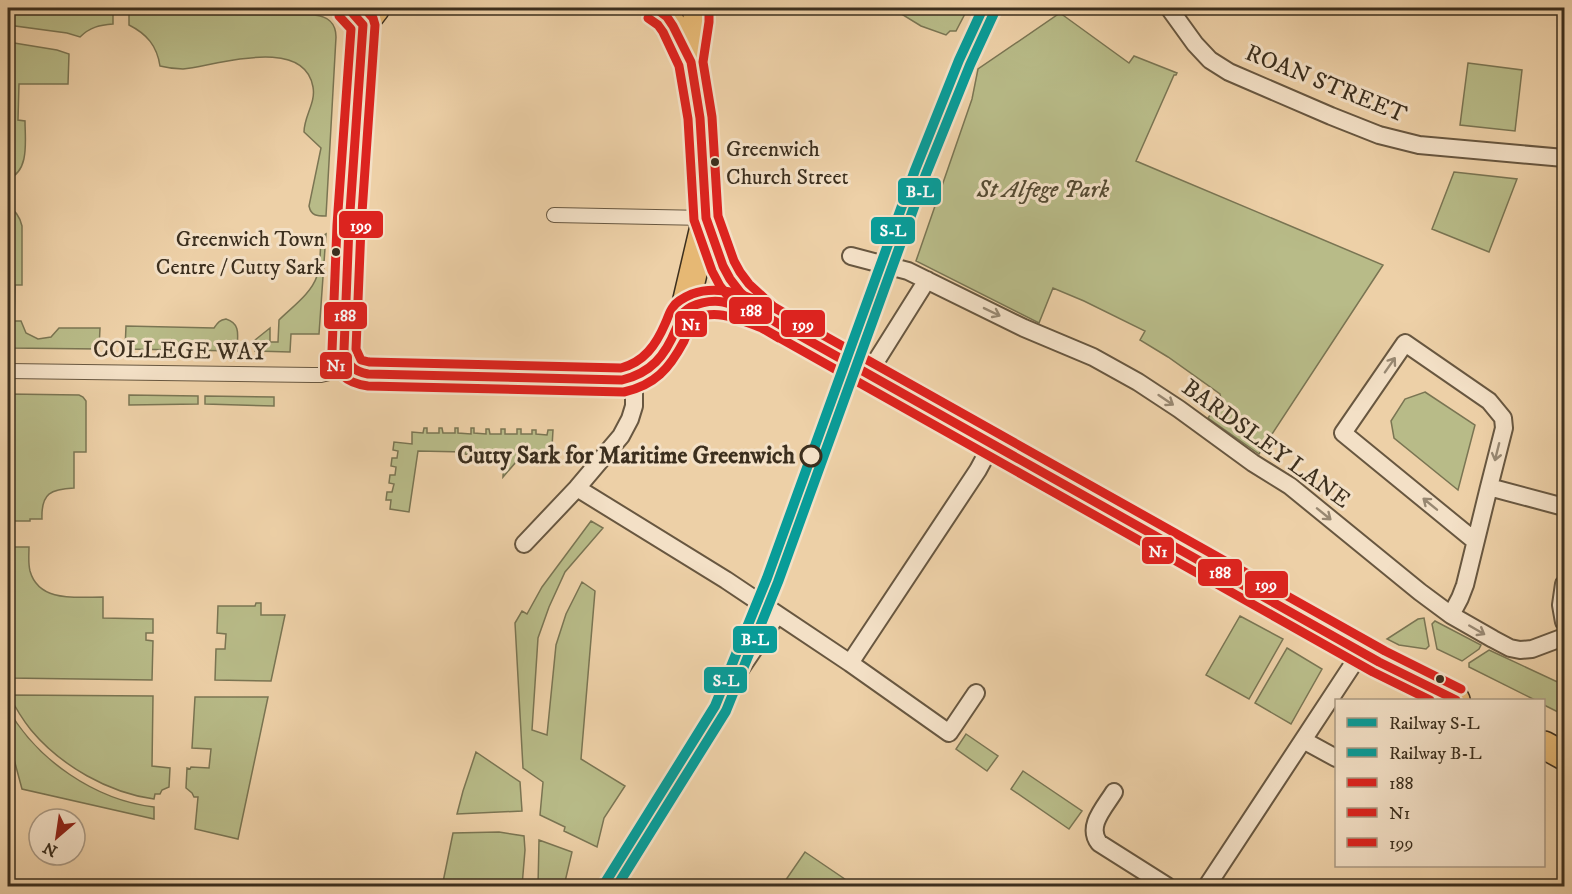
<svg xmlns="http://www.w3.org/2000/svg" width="1572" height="894" viewBox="0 0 1572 894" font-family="'IM FELL DW Pica',serif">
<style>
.green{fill:#b8bb88;stroke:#7a7553;stroke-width:1.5}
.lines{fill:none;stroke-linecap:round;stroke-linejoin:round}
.pedestrian-casing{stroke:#685740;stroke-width:16}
.minor-casing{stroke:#685740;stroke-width:20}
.primary-casing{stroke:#3c2f1e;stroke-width:30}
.pedestrian{stroke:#f3e0c6;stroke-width:14}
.minor{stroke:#f3e0c6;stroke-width:16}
.primary{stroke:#e6b874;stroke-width:27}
.bus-1-casing{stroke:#f3e0c6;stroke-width:14}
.bus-2-casing{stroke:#f3e0c6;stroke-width:14}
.bus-3-casing{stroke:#f3e0c6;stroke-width:14}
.bus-1{stroke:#dc241f;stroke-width:9}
.bus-2{stroke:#dc241f;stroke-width:9}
.bus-3{stroke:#dc241f;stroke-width:9}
.rail-1-casing{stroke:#f3e0c6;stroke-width:15}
.rail-2-casing{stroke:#f3e0c6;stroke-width:15}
.rail-1{stroke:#099c98;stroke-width:10}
.rail-2{stroke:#099c98;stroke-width:10}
.oneway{stroke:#988872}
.bus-dot{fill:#3c2f1e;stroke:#f3e0c6;stroke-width:2}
.stop-dot{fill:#f3e0c6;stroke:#3c2f1e;stroke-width:3}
.labels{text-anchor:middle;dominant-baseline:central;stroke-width:6;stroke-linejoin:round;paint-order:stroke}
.bus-label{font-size:22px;fill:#3c2f1e;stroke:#f3e0c6;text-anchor:start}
.street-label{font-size:24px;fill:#3c2f1e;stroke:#f3e0c6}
.park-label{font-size:24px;font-style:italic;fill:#554b33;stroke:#f3e0c6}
.stop-label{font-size:24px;font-weight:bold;fill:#3c2f1e;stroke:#f3e0c6;text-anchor:end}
.line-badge{stroke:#f3e0c6;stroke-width:2}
.badge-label{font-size:16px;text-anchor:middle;font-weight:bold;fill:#fff}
</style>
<rect width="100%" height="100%" fill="#edd0a7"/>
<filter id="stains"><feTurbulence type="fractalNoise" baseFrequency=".00333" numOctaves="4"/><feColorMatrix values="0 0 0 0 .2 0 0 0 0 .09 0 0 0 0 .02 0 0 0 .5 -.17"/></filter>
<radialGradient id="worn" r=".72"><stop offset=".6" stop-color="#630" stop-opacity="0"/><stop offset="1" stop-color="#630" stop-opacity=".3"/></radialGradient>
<path class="green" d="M899,8H968L956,31H950L946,35L921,26L898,12Z
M8,12L113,13V24C100,25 90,27 80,37L67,33L8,25Z
M1060,13L1129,63L1134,56L1177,73L1176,75H1174L1136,161L1383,265L1259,454L1208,418L1221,399L1220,394L1168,357L1140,340L1145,331L1084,301L1053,288L1039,323L916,261L972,99L978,69Z
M129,14L314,15C327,16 336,23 336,37L326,216C317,216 311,216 309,206L321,148L304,132C304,116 316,103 313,87C304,35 215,66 183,69C175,69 168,68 160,66C157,46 147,34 129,25Z
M8,42L57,50L69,54L68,84H19L18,120L25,121C25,140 30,171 8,179Z
M1468,63L1522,70L1515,131L1460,125Z
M1454,172L1517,179L1489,252L1432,229Z
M8,207C16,210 20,218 22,226V285H15L14,321H21L26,333L38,339L51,337L59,328H100L99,349L8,348Z
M326,234L319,334H291L290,352L255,351V340L270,328V342H278L279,320C292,307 311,294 317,276C321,264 320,250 321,237Z
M226,319C242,324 237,337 237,351L125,349L126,326L214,328C218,322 220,320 226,319Z
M1425,392L1475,425L1458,490L1394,438L1391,421L1405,399Z
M8,394L79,395L83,397L86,401V452H74V488C51,489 41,493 42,519H30V521H8Z
M129,395L198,396V404L129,405Z
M205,396L274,397V406L205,404Z
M424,428H427V433H439V428H442L443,433H455V428H458V433L471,434V428H474V433L486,434V429H489L490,434H501V429H505V434H517V429H521V434H532V430H536V434L547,435L548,430H553L552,447L547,454L543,451L536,458L532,454H523L503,477L504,458L465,454V452L418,451L409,512L390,509L391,500H386L387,492H392L394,484L389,483L390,475H395L396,467L391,466L392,458H397L398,451L393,450L394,442L412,444V432L423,433Z
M591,521L603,528L565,572L549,607L538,638L532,730L547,735L556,645L566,614L582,582L595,591L581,759L625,786L604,818L597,847L564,831L565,827L540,815L543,782L523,768L515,623L522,611L527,614L542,587Z
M8,547H29C29,555 28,563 30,571C39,603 77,597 103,597V618L153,619V633H146V640L153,641L152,680L8,678Z
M256,603H261V615H285L271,681L215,680L216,649H225L226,634L217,633L218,606H255Z
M1240,616L1283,639L1249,699L1206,675Z
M1424,618L1429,646L1426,649L1399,645L1387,639L1418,619Z
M1435,621L1481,645L1479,649L1462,661L1437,649L1432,624Z
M1287,648L1322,669L1291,724L1255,703Z
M1489,650L1564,685V715L1544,705V700H1535L1469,667V663Z
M9,695L153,696L152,766L170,768L169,787L162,790L160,794H155L154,799C109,793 61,766 31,730C23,720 15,707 9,695Z
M195,697H268L238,839L195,829L198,797H194L192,793L186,788L187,768L190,769L191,767L209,768L211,749L192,748Z
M8,709C37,760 95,800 154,807V819L22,789L8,737Z
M966,734L998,756L987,771L956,749Z
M476,752L520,782L522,811L457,814L463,791Z
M1023,771L1082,811L1069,829L1011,789Z
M499,832L524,836L525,850L522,886H463L443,882L453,833Z
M539,840L572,852L564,886H538Z
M805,852L855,886H787L783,884Z"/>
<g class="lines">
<g class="pedestrian-casing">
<path id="pedestrian" d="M554,215L706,218
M8,371L313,375H321L350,368"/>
</g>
<g class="minor-casing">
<path id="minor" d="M1169,8L1195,44L1210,60L1229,72L1331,116L1379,135L1419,145L1564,158
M851,256L908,271L1024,328L1093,357L1138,382L1179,409L1253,463L1290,486L1420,592L1451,615L1493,639L1510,648L1520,650L1532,649L1564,637
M868,374L927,280
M577,488L726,580L850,663L949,733L976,693
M1475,541L1343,433L1405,343L1489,401L1503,418L1504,428L1489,487
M524,544L577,488L621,436L630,419L634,406V378
M1564,584L1561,605L1564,622
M1451,615L1460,598L1465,585L1489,487L1564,507
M850,663L978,470L992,444
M731,683L777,615
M1303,740L1336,758
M1114,792C1105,807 1086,826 1099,843L1167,886
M1207,886L1361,652"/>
</g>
<g class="primary-casing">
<path id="primary" d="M376,8L363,25L349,226L344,350C347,367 352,372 368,374L622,380L634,378L644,374L659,360L667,347L684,312L706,218L700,118L691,62L673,26L667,17L655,8
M691,62L697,20V8
M706,218C713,238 718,261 730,279C739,292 751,302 762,313
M684,312C691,308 697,304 706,302C724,298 750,311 767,317L1379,662L1456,700
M1544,745L1564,756"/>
</g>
<use href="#pedestrian" class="pedestrian"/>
<use href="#minor" class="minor"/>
<use href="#primary" class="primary"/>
<g class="bus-1-casing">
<path id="bus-1" d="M348,8L363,25L349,226L344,350C347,365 353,371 368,374L622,380C651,373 665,356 676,329C679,323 680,316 684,312C693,303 711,300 723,302C738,305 753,312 767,317L1379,662L1456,700
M655,8L667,17L673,26L691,62L700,118L706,218L723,266L730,279L740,292L767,317L785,328"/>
</g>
<g class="bus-2-casing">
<path id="bus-2" d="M339,16L351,29L337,225L332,351C336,373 345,383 368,386L624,392C655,385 669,369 684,341C687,334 689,325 694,319C718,308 739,320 762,328L1373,672L1430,700
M648,18L658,25L663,32L679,66L688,119L694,220L712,271L720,286L731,300L760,327L779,338"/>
</g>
<g class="bus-3-casing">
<path id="bus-3" d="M364,8L373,18L375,25L361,227L356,349L361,360L369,362L621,368C644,362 656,345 665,324C668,318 669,312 673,307C677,301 685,297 692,294C720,284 747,296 773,307L1385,651L1461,689
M709,8V22L703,62L712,117L718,216L734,261L740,272L749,284L774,307L791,317"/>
</g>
<use href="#bus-1" class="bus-1"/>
<use href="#bus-2" class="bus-2"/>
<use href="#bus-3" class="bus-3"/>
<g class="rail-1-casing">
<path id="rail-1" d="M603,886L715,706L767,578L915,170L959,60L983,8"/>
</g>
<g class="rail-2-casing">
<path id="rail-2" d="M617,886L726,711L778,582L926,174L970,65L994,13"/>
</g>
<use href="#rail-1" class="rail-1"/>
<use href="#rail-2" class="rail-2"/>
</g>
<defs><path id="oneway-shaft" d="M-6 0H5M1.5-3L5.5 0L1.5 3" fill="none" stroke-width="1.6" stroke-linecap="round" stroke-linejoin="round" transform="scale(1.5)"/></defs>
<g class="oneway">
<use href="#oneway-shaft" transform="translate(992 312) rotate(26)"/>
<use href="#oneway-shaft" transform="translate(1390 365) rotate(-55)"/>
<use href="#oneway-shaft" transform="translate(1166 400) rotate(34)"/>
<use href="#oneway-shaft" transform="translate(1497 452) rotate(104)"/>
<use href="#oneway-shaft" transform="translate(1430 504) rotate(-141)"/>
<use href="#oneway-shaft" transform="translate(1324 514) rotate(39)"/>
<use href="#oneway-shaft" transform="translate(1477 630) rotate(30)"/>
</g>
<g class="bus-dot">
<circle cx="715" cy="162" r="5"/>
<circle cx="336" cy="252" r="5"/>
<circle cx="1440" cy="679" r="5"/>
</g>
<circle class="stop-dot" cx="811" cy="456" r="10"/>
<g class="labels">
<g class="bus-label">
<text x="726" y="149">Greenwich<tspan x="726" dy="28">Church Street</tspan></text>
<text x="325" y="239" text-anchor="end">Greenwich Town<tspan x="325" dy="28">Centre / Cutty Sark</tspan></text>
</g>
<g class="street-label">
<text transform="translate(1326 84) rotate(22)">ROAN STREET</text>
<text transform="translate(180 351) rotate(1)">COLLEGE WAY</text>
<text transform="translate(1266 444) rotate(36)">BARDSLEY LANE</text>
</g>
<g class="park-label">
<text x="1043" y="190">St Alfege Park</text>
</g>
<g class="stop-label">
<text x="795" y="456">Cutty Sark for Maritime Greenwich</text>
</g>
</g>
<g class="line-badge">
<rect x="897" y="177" width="45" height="29" rx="6" fill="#099c98"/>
<rect x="338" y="210" width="46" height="29" rx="6" fill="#dc241f"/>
<rect x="870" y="216" width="46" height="29" rx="6" fill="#099c98"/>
<rect x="728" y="296" width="45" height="29" rx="6" fill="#dc241f"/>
<rect x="323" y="301" width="45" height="29" rx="6" fill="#dc241f"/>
<rect x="780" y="309" width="46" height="29" rx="6" fill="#dc241f"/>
<rect x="674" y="310" width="34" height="28" rx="6" fill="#dc241f"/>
<rect x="319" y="351" width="34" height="29" rx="6" fill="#dc241f"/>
<rect x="1141" y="536" width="34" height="29" rx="6" fill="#dc241f"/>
<rect x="1197" y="558" width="46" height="29" rx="6" fill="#dc241f"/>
<rect x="1244" y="570" width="45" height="29" rx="6" fill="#dc241f"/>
<rect x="732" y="625" width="46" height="29" rx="6" fill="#099c98"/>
<rect x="703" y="666" width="45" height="28" rx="6" fill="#099c98"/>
</g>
<g class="badge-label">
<text x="920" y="197">B-L</text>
<text x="361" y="231">199</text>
<text x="893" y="236">S-L</text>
<text x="751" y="316">188</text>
<text x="345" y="321">188</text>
<text x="803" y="330">199</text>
<text x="691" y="330">N1</text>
<text x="336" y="371">N1</text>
<text x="1158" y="557">N1</text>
<text x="1220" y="578">188</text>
<text x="1266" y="590">199</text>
<text x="755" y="645">B-L</text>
<text x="726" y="686">S-L</text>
</g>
<rect width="1572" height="894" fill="none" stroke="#edd0a7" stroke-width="30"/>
<rect x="9" y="9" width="1554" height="876" fill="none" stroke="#3c2f1e" stroke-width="3"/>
<rect x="15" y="15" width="1542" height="864" fill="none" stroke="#3c2f1e" stroke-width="1.5"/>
<rect x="1335" y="699" width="210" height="168" fill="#f3e0c6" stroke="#aa9983" stroke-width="1.5"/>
<rect x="1347" y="718" width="30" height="9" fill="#099c98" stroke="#aa9983" stroke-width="1.5"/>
<text x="1389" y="729" font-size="18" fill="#3c2f1e">Railway S-L</text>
<rect x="1347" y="748" width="30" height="9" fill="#099c98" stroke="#aa9983" stroke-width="1.5"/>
<text x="1389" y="759" font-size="18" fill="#3c2f1e">Railway B-L</text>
<rect x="1347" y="778" width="30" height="9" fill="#dc241f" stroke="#aa9983" stroke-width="1.5"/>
<text x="1389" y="789" font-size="18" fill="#3c2f1e">188</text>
<rect x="1347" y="808" width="30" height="9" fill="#dc241f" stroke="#aa9983" stroke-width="1.5"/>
<text x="1389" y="819" font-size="18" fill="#3c2f1e">N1</text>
<rect x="1347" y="838" width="30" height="9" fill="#dc241f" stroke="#aa9983" stroke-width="1.5"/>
<text x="1389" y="849" font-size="18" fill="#3c2f1e">199</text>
<g transform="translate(57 837) rotate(209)"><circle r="28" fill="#f3e0c6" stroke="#aa9983" stroke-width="1.5"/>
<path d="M0-4.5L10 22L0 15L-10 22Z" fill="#8f2418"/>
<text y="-9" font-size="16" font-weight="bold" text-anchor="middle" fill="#3c2f1e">N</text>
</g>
<rect width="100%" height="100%" filter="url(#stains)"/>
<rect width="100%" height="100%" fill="url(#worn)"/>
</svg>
